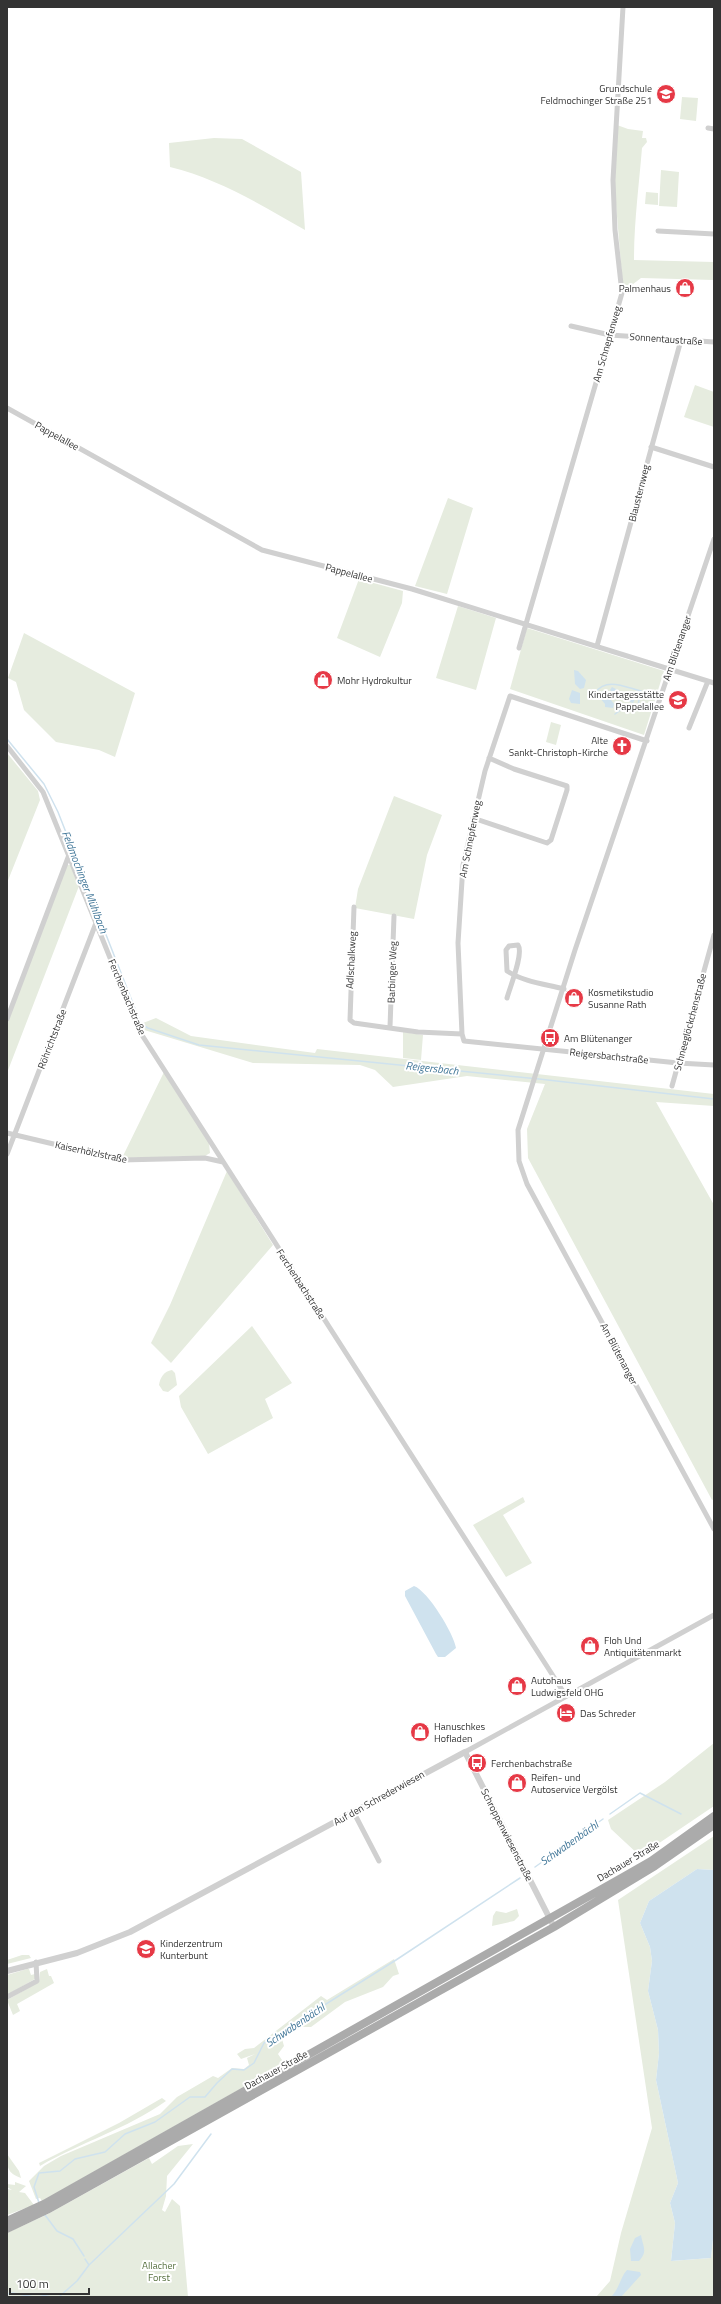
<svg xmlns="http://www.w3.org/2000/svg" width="721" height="2304" viewBox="0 0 721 2304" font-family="'Titillium Web',sans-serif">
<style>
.green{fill:#e6ecdf}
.water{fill:#cfe2ee}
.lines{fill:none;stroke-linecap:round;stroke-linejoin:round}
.stream{stroke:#cfe2ee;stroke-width:1.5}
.minor{stroke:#d0d0d0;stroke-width:5}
.tertiary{stroke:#d0d0d0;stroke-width:6}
.primary{stroke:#ababab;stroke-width:8}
.labels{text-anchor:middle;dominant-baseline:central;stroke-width:4;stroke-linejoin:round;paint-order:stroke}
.poi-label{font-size:10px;fill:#333;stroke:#fff;text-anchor:start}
.street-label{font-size:10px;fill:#333;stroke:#fff}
.park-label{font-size:10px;fill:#56703f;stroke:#fff}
.water-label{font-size:11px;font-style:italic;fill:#3f7597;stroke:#fff}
</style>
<rect width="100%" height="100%" fill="#fff"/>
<path class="green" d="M682,97L698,98L696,121L680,119Z
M617,125L628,129L643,131L642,138H646L647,142L642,148C639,185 634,222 634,260L714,262V280L641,278L628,288H623L614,180Z
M214,138L242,139L301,172L305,230C261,205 219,179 170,167L169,143Z
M661,170L679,172L677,207L659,206Z
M646,192L658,193V205L645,204Z
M695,385L714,392V427L684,417Z
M448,498L473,508L447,594L415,586Z
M359,579L403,591L402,603L380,657L337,638Z
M458,606L496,618L476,690L436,678Z
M527,628L664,671L644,735L510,689Z
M24,633L135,693L115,757L99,750L56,742L24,710L16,682L8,678Z
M551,722L561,725L556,745L546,742Z
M7,753L38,791L40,800L7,883Z
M394,796L442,815L427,855L414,919L355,908L358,889Z
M67,865H71L79,886L7,1073V1022Z
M156,1018L191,1036L315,1053L317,1049L714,1094V1106L656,1102L714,1205V1499L712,1500L528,1158L527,1129L545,1084L467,1076L393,1087L375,1070L360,1065L253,1063L141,1029L143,1023Z
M403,1032L423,1035L421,1060L403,1058Z
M164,1072L209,1143L210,1153L205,1156L122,1158Z
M227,1171L273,1245L171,1363L151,1343L170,1305Z
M252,1326L292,1383L265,1399L273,1418L208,1454L181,1407L179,1396Z
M172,1370L175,1373L177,1385L168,1392L163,1391L159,1385C160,1378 164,1371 172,1370Z
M523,1497L525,1502L503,1515L532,1563L506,1577L473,1525Z
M714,1743V1806L640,1856L611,1829L608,1820L665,1782Z
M714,1836V1870L697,1869L649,1901L640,1923L650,1947L652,1961L648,1991L658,2030L659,2053L656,2080L678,2183L670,2203L675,2223L671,2261L711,2258L714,2230V2297H596L610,2281L621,2233L652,2128L618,1900Z
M517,1909L519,1916L514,1921L492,1926L493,1916L496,1911L506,1913Z
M22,1955H29L31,1958L7,1964V1960Z
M394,1959L399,1974L393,1976L383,1987L345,2002L311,2027H302L282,2039L284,2046L278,2054L282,2060L281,2066L42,2201L40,2198L36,2199L29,2181L44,2166L61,2156L160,2114L177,2097L213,2076L218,2078L232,2068L244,2069L249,2065L247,2058L255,2054L241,2059L237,2054L245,2049L254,2048L321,1996L327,2000Z
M27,1969H29L31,1975L35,1974V1979L7,1995V1975Z
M47,1969L49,1976H51L54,1983L17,2004L20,2011L13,2015L7,2000L39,1982L40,1972Z
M162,2098L166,2101C127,2129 81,2142 40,2166L39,2163L119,2123Z
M193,2144L167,2176L166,2196L162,2210L165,2212L172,2199L180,2206L188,2297H7V2233L48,2214L149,2158L152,2164L178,2146Z
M7,2154L19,2171L21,2178C7,2173 7,2167 7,2154Z
M15,2182L26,2186L19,2192L25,2193L34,2205L7,2215V2189L12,2190L7,2187V2184L15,2185Z"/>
<path class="water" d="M574,670L578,671L586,680L584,688L580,689L575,684Z
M612,687L635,699L633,703L616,696L610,690Z
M572,690L580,693V704L571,703L569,699Z
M602,691H604L614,704L613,708L605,707V704L599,697Z
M414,1586C428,1591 454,1634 456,1648L445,1657H438L436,1654L405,1596V1591Z
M697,1869L714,1870V2230L711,2258L671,2261L675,2223L670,2203L678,2183L656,2080L659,2053L658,2030L648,1991L652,1961L650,1947L640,1923L649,1901Z
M641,2235C643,2247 648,2251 639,2261H631L630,2249L635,2238Z
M627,2270L640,2272L641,2275L621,2297H611C619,2289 621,2276 627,2270Z"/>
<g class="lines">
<path class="stream" d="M595,693C606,677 625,687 641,691L638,705L625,707L615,714
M7,739L44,784L58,812L141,1024L148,1028L199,1045L539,1079L714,1099
M610,1814L640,1793L681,1814
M535,1867L603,1819
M39,2203L34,2187L39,2173L60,2171L75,2159L105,2152L125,2134L155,2122L190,2097H205L217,2083L232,2069L244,2070L254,2063L264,2043L396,1960L520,1878
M45,2215L57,2231L73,2239L84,2256
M89,2265L174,2184L211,2134
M7,2294L13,2293L34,2297
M60,2296L77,2281L89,2265L85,2259
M38,2297L51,2294"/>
<path class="minor" d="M708,128L714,129
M658,231L714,234
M571,326L610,335L714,342
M7,408L262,550L412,589L714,683
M651,447L714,467
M714,539L575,950L518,1130L519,1161L527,1184L714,1529
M597,646L681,340
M519,648L622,293L615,230L613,180L623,7
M689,728L708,681
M647,741L510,696L485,771L463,865L458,943L462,1034L464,1041L678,1063L714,1065
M7,746L43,792L140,1032L566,1696
M473,818L547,843L551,840L567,790V786L514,769L489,758
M354,907L350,1020L354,1023L418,1032L462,1034
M507,998C510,987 524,953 518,945L509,946L506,950L507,971C524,982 545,984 564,989
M7,1019L69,855
M390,1027L394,916
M672,1086L714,935
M7,1133L121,1160L205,1158L223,1162
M7,1154L96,923
M465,1752L714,1615
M353,1811L379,1861
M7,1997L37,1981L36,1962"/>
<path class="tertiary" d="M7,1971L77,1953L130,1932L465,1752L554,1927"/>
<path class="primary" d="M7,2221L44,2204L623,1877L651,1861L714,1816
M7,2229L47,2210L554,1927L655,1866L714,1825"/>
</g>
<defs>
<g id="school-disc" transform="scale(1)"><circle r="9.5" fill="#e63946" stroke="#fff"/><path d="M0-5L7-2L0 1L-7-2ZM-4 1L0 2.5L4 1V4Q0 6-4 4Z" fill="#fff"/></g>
<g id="shop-disc" transform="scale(1)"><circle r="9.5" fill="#e63946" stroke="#fff"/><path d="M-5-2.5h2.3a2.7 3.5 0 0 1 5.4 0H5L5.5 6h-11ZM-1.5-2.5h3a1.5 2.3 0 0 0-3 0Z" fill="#fff"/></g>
<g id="church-disc" transform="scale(1)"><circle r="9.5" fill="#e63946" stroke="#fff"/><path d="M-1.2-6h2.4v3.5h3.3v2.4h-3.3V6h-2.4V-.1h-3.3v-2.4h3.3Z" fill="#fff"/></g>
<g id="bus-disc" transform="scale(1)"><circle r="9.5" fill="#e63946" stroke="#fff"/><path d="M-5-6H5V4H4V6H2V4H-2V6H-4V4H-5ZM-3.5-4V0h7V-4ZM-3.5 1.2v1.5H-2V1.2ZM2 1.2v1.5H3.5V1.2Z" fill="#fff"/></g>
<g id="hotel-disc" transform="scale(1)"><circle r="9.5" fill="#e63946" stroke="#fff"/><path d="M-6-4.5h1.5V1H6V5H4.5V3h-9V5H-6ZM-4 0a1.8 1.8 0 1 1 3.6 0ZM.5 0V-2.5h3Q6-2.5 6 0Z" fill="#fff"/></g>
</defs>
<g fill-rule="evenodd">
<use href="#school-disc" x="666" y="94"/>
<use href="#shop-disc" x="685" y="288"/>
<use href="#shop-disc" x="323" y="680"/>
<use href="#school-disc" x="678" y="700"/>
<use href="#church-disc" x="622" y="746"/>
<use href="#shop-disc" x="574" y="998"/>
<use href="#bus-disc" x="550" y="1038"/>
<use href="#shop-disc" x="590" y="1646"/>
<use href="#shop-disc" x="517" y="1686"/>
<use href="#hotel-disc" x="566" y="1713"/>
<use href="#shop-disc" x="420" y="1732"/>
<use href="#bus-disc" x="477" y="1763"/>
<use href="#shop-disc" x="517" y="1783"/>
<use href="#school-disc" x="146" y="1949"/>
</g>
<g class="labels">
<g class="poi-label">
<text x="652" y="88" text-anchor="end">Grundschule<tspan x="652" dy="12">Feldmochinger Straße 251</tspan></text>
<text x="671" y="288" text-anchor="end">Palmenhaus</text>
<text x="337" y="680">Mohr Hydrokultur</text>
<text x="664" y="694" text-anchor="end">Kindertagesstätte<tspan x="664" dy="12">Pappelallee</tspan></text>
<text x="608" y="740" text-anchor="end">Alte<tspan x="608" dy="12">Sankt-Christoph-Kirche</tspan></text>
<text x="588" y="992">Kosmetikstudio<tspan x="588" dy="12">Susanne Rath</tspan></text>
<text x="564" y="1038">Am Blütenanger</text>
<text x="604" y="1640">Floh Und<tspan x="604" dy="12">Antiquitätenmarkt</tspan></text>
<text x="531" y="1680">Autohaus<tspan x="531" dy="12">Ludwigsfeld OHG</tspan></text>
<text x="580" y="1713">Das Schreder</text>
<text x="434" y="1726">Hanuschkes<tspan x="434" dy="12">Hofladen</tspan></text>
<text x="491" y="1763">Ferchenbachstraße</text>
<text x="531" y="1777">Reifen- und<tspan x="531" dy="12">Autoservice Vergölst</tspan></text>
<text x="160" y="1943">Kinderzentrum<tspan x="160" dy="12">Kunterbunt</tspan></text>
</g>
<g class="street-label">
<text transform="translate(666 339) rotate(4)">Sonnentaustraße</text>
<text transform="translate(607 344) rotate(-74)">Am Schnepfenweg</text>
<text transform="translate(57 436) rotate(29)">Pappelallee</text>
<text transform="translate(639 493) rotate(-76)">Blausternweg</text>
<text transform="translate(349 573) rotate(15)">Pappelallee</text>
<text transform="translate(677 648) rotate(-71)">Am Blütenanger</text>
<text transform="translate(470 839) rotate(-79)">Am Schnepfenweg</text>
<text transform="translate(351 960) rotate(-87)">Adlschalkweg</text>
<text transform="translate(392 972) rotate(-88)">Barbinger Weg</text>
<text transform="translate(127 997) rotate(67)">Ferchenbachstraße</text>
<text transform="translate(690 1022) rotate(-75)">Schneeglöckchenstraße</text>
<text transform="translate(52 1039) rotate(-69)">Röhrichtstraße</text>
<text transform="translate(609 1056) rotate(6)">Reigersbachstraße</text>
<text transform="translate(91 1152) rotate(12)">Kaiserhölzlstraße</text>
<text transform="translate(301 1284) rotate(57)">Ferchenbachstraße</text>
<text transform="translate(619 1354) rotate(62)">Am Blütenanger</text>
<text transform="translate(379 1798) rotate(-29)">Auf den Schrederwiesen</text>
<text transform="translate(507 1835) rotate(63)">Schroppenwiesenstraße</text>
<text transform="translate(628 1861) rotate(-31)">Dachauer Straße</text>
<text transform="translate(276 2070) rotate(-29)">Dachauer Straße</text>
</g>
<g class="park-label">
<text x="159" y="2265">Allacher<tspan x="159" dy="12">Forst</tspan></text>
</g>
<g class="water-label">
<text transform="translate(85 882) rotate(69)">Feldmochinger Mühlbach</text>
<text transform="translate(432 1068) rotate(6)">Reigersbach</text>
<text transform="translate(569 1843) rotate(-35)">Schwabenbächl</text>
<text transform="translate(295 2025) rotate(-34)">Schwabenbächl</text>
</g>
</g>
<rect width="721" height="2304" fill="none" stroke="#333333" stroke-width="16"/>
<path d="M10 2288v6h79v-6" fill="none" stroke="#333333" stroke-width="2"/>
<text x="16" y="2288" font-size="12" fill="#333333" stroke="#ffffff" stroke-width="3" paint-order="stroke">100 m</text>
</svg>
